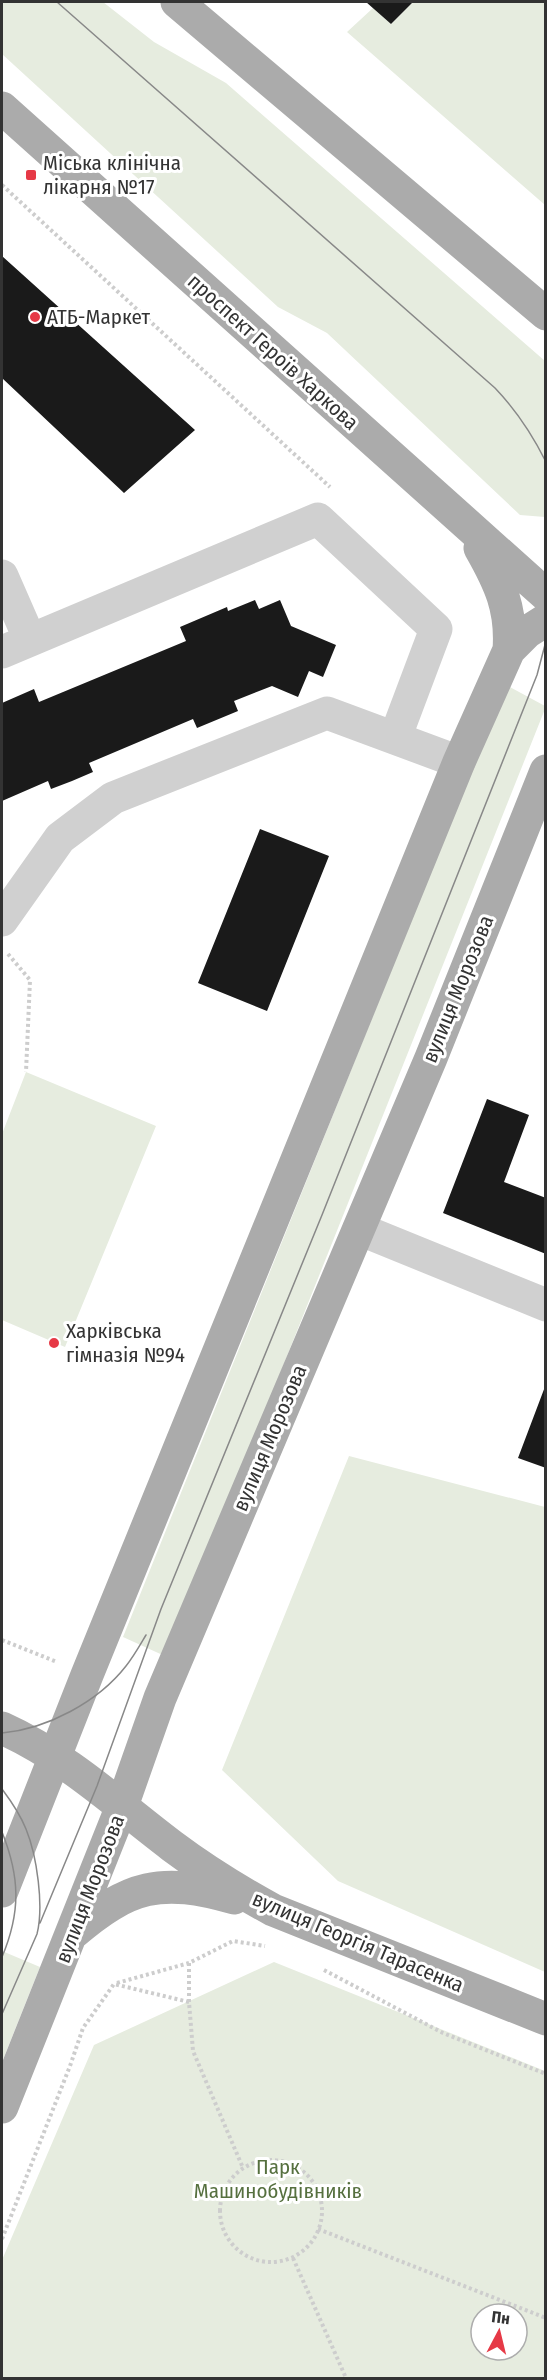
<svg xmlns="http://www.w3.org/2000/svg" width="547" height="2380" viewBox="0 0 547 2380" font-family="'Fira Sans Condensed',sans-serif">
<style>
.green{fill:#e6ecdf;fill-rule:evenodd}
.building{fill:#1a1a1a}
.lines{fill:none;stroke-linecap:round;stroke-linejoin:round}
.path{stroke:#cdcdcd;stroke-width:4;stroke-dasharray:3 3;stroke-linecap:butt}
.minor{stroke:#d0d0d0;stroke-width:33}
.major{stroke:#ababab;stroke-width:33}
.tram{stroke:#888;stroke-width:1.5}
.poi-dot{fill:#e63946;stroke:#fff;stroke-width:2}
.labels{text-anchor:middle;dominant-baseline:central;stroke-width:6;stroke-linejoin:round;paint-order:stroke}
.poi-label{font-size:21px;fill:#333;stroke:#fff;text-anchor:start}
.street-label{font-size:21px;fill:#333;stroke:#fff}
.park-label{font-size:21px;fill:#56703f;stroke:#fff}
</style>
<rect width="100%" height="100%" fill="#fff"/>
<path class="green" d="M2,2H103L154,42L226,83L545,361V517L520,515L327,333L278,307L2,54Z
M413,2H545V205L347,32L373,8L391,24Z
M506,685L545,706V709L167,1657L123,1637Z
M26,1072L156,1126L65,1347L2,1320V1134Z
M349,1456L545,1507V1972L338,1881L222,1770Z
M2,1951L40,1967L2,2062Z
M274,1962L545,2071V2378H2V2260L94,2045ZM481,2314H517V2350H481Z"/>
<path class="building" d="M366,2H413L391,24Z
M2,256L195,430L124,493L2,378Z
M255,600L259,609L280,600L291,626L336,645L323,677L309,671L298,697L272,686L234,701L238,711L197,728L193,719L89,763L93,772L72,781L51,789L48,781L2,801V703L34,689L39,702L186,641L180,627L227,607L228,611Z
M260,829L329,856L267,1011L198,983Z
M487,1099L529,1115L504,1182L546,1198V1254L443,1213Z
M546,1384V1468L518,1458Z"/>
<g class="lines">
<path class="path" d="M2,185L330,487
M8,954L30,980L26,1072
M2,1640L57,1662
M324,1970L443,2033L546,2074
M117,1983L189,1963
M189,2002V1963L233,1941L265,1946
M220 2211a51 51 0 1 1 102 0a51 51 0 1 1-102 0Z
M318,2229L546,2318
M2,2239L70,2066L83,2028L114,1984L189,2002L193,2051L243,2168
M293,2258L346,2378"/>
<path class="minor" d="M2,576L30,640
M2,652L318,519L436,629L395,738
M2,920L60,838L113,798L327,713L459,762
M359,1229L546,1305"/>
<path class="major" d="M177,2L546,314
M2,108L546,595
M480,548C500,583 512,609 509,650
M2,1728C68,1758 114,1802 172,1846C204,1870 238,1891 273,1910L546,2019
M2,1891L87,1675L459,762L509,650L527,632L546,620
M72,1934C129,1885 161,1877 234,1898
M2,2107L122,1806L160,1698L431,1058L546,771"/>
<path class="tram" d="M57,2L495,388C516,410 532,434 546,462
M2,1733C47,1729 98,1702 126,1666C134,1656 140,1645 146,1635
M2,1789C11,1801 20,1814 26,1829C37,1856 44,1906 37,1934L2,2014
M2,1832C20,1877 21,1912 2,1957
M40,1923L97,1786L161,1609L322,1215L537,675L546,641"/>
</g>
<g class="poi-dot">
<rect x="25" y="169" width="12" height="12" rx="3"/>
<circle cx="35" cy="317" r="6"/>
<circle cx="54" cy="1343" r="6"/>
</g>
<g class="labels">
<g class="poi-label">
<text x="43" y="163">Міська клінічна<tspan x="43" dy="24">лікарня №17</tspan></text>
<text x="47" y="317">АТБ-Маркет</text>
<text x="66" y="1331">Харківська<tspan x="66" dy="24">гімназія №94</tspan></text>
</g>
<g class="street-label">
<text transform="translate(273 352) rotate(42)">проспект Героїв Харкова</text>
<text transform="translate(458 989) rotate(-68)">вулиця Морозова</text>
<text transform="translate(270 1438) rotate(-67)">вулиця Морозова</text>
<text transform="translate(90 1889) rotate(-69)">вулиця Морозова</text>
<text transform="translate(358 1942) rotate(23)">вулиця Георгія Тарасенка</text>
</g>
<g class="park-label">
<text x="278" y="2167">Парк<tspan x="278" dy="24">Машинобудівників</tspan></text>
</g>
</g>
<rect width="547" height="2380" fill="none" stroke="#333333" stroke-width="6"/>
<g transform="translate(499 2332) rotate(7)"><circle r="28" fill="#ffffff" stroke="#adadad" stroke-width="1.5"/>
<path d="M0-4.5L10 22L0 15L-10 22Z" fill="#e63946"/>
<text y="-9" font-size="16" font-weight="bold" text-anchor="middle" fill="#333333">Пн</text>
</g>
</svg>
